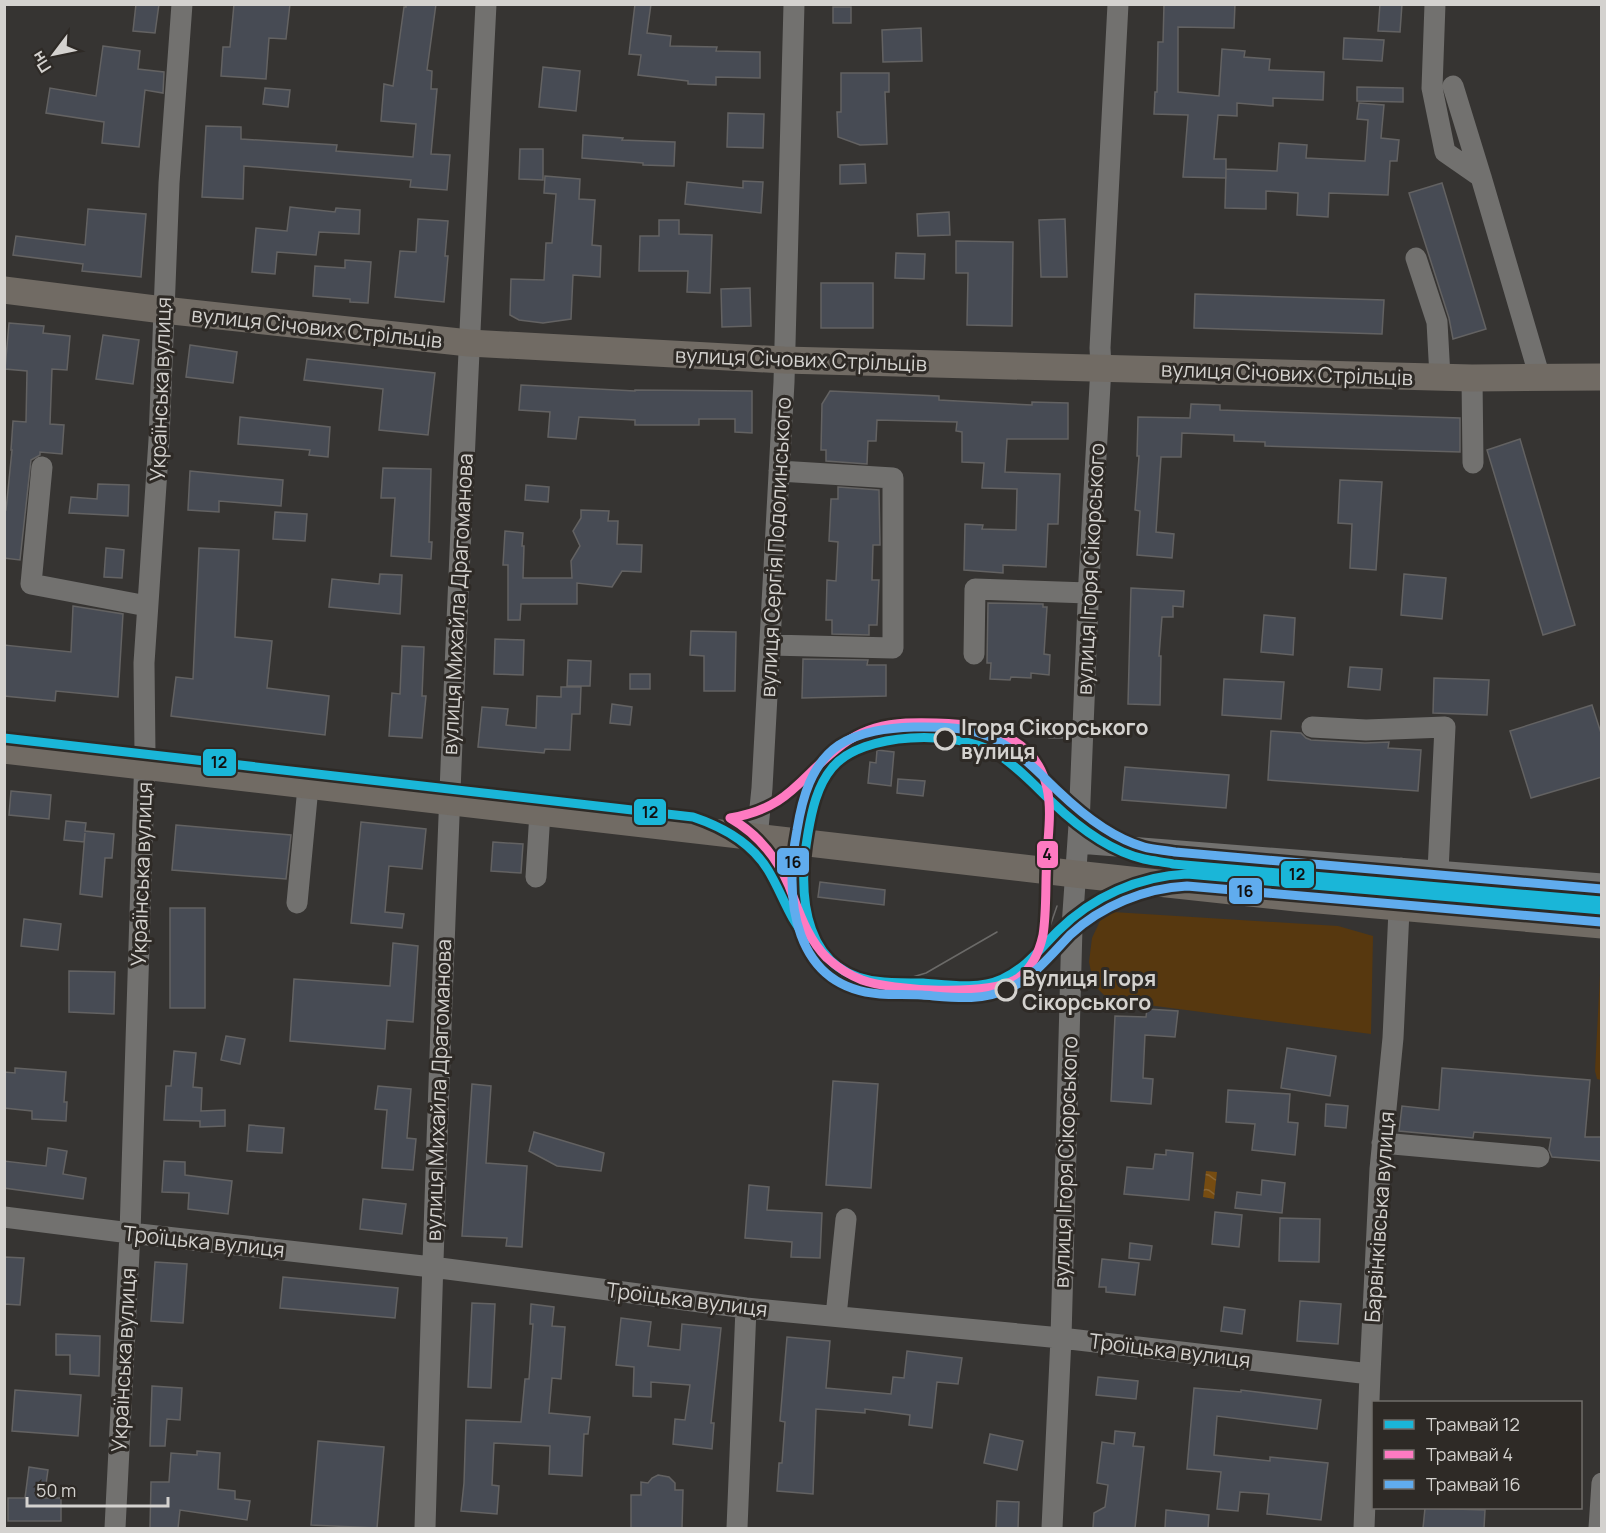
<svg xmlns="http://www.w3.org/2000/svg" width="1606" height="1533" viewBox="0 0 1606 1533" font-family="Manrope,sans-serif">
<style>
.green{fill:#57380f}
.water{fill:url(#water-waves)}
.building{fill:#474b54;stroke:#636262;stroke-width:1.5}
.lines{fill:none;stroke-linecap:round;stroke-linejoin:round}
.minor{stroke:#72716f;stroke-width:21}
.major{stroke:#716b64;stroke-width:27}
.tram{stroke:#6b6a68;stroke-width:1.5}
.tram-1-casing{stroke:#2e2a26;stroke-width:14}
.tram-2-casing{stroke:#2e2a26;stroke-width:14}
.tram-3-casing{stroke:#2e2a26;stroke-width:14}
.tram-1{stroke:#1ab6d8;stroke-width:9}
.tram-2{stroke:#fe7ac1;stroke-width:9}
.tram-3{stroke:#60acee;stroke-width:9}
.stop-dot{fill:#2e2a26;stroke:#d4d2cf;stroke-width:3}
.labels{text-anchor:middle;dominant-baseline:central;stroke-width:6;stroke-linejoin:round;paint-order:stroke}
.street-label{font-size:21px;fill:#d4d2cf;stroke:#2e2a26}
.stop-label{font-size:21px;font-weight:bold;fill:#d4d2cf;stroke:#2e2a26;text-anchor:start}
.line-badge{stroke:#2e2a26;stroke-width:2}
.pale-badge-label{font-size:16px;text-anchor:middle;font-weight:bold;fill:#111}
</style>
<defs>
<pattern id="water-waves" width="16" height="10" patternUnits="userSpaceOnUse" patternTransform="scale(1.5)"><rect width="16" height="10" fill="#764c11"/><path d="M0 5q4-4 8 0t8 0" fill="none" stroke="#896533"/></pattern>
</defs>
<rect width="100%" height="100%" fill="#363432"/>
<path class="green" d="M1113,912L1338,926L1373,936L1371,1034L1109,1000L1094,985L1089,962L1092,938L1100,921Z
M1601,955H1602L1601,1080L1597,1079L1595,1071Z"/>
<path class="water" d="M1206,1171L1217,1172L1214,1199L1203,1197Z"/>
<path class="building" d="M136,4H159L155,33L133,31Z
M234,4H290L286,39L269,38L266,79L221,76L223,47H230Z
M406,4H436L427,70L432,71L431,89H437L431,154L450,155L447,190L410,187L411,180L244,166L243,199L202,197L206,126L241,127V139L337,145L336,151L413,157L416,124L381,121L384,84L393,86L404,7H406Z
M635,4H651L647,33L671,36L670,46L717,47L716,51L760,52V78L716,77V85L688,84V81L638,75L641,55L629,54Z
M1164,4H1235L1234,28L1178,27V92L1219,96L1222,49L1245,51L1244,57L1270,59L1269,70L1324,72L1323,100L1273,98V106L1237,103V116L1218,115L1214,159H1226V178L1183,177L1188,115L1154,114L1155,92H1157L1158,42H1163Z
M1380,4H1402L1400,32L1378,31Z
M833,7H851V23H833Z
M921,28L922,61L883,62L882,30Z
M1344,38L1384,40L1382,61L1343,59Z
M103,46L140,51L138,69L164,72L163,93L145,90L139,147L102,143L104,122L46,113L50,88L96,96Z
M543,67L580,71L576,111L539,107Z
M841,73H889V92H885L887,144L860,145L838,137L837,112H841Z
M1357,87L1403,88V102L1357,101Z
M265,88L290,90L288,107L263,104Z
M1359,103L1384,105L1381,138L1399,140L1397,161H1390L1388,195L1329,193L1328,217L1297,215L1298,193L1266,191V209L1225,208L1226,169L1277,171L1279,143L1307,145L1306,158L1365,161L1368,120L1357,119Z
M728,113L764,114L763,148L727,147Z
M583,135L623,138L622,140L675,142L674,166L643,165V163L582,158Z
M520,149H543V180L519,179Z
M865,164L866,183L840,184V165Z
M545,176L580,179L579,199L595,200L592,245L601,246L600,277L573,275L571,319L543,323L519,320L510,315L511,279L544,280L546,243H552L556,194L544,193Z
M743,181L763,182L761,213L685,204L687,182L743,188Z
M1442,183L1486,329L1453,339L1449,318L1409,193Z
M290,207L335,212L336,208L360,210L359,234L319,232L316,255L277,252L275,274L252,272L256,228L287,231Z
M88,209L146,214L141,277L82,271L83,264L13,255L16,236L85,245Z
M949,212L950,235L918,236L917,214Z
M418,219L448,221L445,256H448L444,302L395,297L400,251L416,252Z
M1065,219L1067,277H1041L1039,220Z
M659,220H679V234L712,235L710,293L687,292L688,271H639L640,236H659Z
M956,241L1013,242L1012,326L967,325L968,273H956Z
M896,253L925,254L924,279L895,278Z
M345,260L371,262L368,303L350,302V299L313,296L315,266L345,268Z
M821,283H873V328H821Z
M750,288L751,326L722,327L721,289Z
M1195,294L1384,300L1382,334L1194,328Z
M9,323L44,326L43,333L70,336L67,370L52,369L50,424L64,425L62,454L40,452V455L31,460L20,560L4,558V510H6L12,450H11L13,421L26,422L27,371L5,369Z
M103,335L139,340L133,384L96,379Z
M190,345L237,352L233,383L186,377Z
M307,359L435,373L428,435L379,430L383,389L304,380Z
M521,385L635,391V390L752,391V433L735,432V419H699V425H635V420L579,417L576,439L548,437L550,412L519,410Z
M830,391L939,396V400L1032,405V402L1068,403V439H1007L1005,472L1060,474L1058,524H1048L1046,567L1003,565V573L964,570L965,524L983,525L982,529L1016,530L1017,489L982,488L984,463L962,462V432L956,431L957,422L877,420L876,441H868L867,464L826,461V450H821L822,404Z
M1191,404L1220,405V410L1460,418V452L1265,446V442L1234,441V435L1182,433L1181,457H1161L1156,532L1174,534L1172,558L1137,555L1140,511L1135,510L1139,456H1137L1138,417L1190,418Z
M240,417L330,427L328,457L309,455L310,450L238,444Z
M1520,439L1575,625L1543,635L1487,450Z
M383,468L431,469L429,542H432L431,559L391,556L395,498H381Z
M190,471L283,480L281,506L219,501V512L188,510Z
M1340,480L1382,482L1376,570L1350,568L1352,524L1338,523Z
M98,484L129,485L128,516L69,513L71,497L97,499Z
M526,485L549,487L548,502L525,500Z
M838,487L879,490L880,545H873L872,580H879L877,625H869V635L832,634V620H826L827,580L836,581L838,542L829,541L831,499H838Z
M581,510L609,511L608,521H618L617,544L642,545L641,572L622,571L612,587L577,583V604H521L520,620H508V565H503L505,531L523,533L522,546H524L523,578H572L571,561L580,546L573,531L581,518Z
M275,512L307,514L305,541L273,539Z
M106,548L124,550L122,578L104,577Z
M199,548L239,550L235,637L272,641L267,688L329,696L325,735L171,716L176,677L193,679Z
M380,574L402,575L400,614L329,607L332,579L379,584Z
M1404,574L1446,578L1442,619L1401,615Z
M1131,588L1184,591L1183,607L1173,606V617H1162L1159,656H1161L1160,705L1128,704Z
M988,603L1043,604V607H1047L1044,654L1050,655L1049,675L1031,673V678L1011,677L1010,680L990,679L991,663H987Z
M73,606L123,614L118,697L56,691L55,701L4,696V645L71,652Z
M1264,615L1295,618L1293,655L1261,652Z
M691,631L736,632L735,691H704V656L690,655Z
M495,639L524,640L523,675L494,674Z
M402,646L424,647L422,696H426L422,738L389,736L392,693L400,694Z
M803,659L868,660L867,665H886V696L802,698Z
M568,660L591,661L590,686H567Z
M1350,667L1382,669L1380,690L1348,687Z
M630,674H650V689H630Z
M1434,678L1489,680L1487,715L1433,713Z
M1224,679L1284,682L1281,719L1222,715Z
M561,687H581L580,714H572L570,750L545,749L544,753L478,747L482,707L508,709L506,725L536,728L537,696L561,697Z
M612,704L632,707L630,725L610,723Z
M1592,705L1602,736V777L1531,798L1510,731Z
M1050,723H1063L1070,731L1063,738H1049Z
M1271,731L1301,733L1306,738L1311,740L1365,743L1389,742L1388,748L1421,750L1418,791L1268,780Z
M877,750L894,752L891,786L868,783L870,762L876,763Z
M1125,767L1229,775L1226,808L1122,800Z
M898,779L925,781L923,796L897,793Z
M11,791L51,795L49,819L9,815Z
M66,821L86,823L85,831L114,834L112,858H105L102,897L80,894L85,833L84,842L64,840Z
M361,822L426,829L422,869L389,866L385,912L404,914L402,928L351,923Z
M176,825L291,835L286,879L172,870Z
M493,842L523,844L521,873L491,871Z
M820,882L885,890L884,905L818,897Z
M170,908H205V1008H170Z
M24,919L61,924L58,950L21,946Z
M393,943L418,946L413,1022L387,1020L385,1049L290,1041L294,979L390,986Z
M69,971L115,972L114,1014L69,1012Z
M1147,1009L1178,1011L1175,1037L1145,1035L1143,1078L1153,1079L1151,1104L1111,1101L1115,1016L1146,1017Z
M226,1036L245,1039L240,1064L221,1060Z
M1287,1048L1336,1056L1330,1096L1281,1088Z
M174,1051L196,1053L193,1087L202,1088L201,1111L225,1110V1126L200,1127V1121L164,1120L166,1086H171Z
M15,1068L66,1072L64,1102H67L66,1121L32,1119V1111L4,1108V1072L15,1073Z
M1442,1068L1590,1080L1585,1137H1602V1161L1552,1157L1549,1150L1551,1138L1474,1132L1473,1138L1399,1131L1402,1106L1439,1110Z
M833,1081L878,1084L871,1188L826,1185Z
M472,1084L491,1086L486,1163L527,1166L522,1247L506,1246L507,1238L462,1236Z
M378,1086L411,1089L407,1138L416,1139L413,1170L382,1168L387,1110L375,1109Z
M1228,1090L1290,1094L1288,1122L1298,1123L1295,1155L1252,1150L1255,1124L1226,1122Z
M1326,1104L1348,1106L1346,1128L1325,1126Z
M249,1125L284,1128L282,1153L247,1151Z
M534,1132L604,1153L601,1171L557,1166L529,1151Z
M48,1148L67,1151L63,1174L86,1178L83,1199L4,1188V1161L46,1166Z
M1166,1150L1193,1153L1189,1200L1124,1194L1127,1167L1153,1169L1155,1154L1166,1155Z
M164,1161L185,1162V1175L232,1181L228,1214L188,1209L189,1193L162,1192Z
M1262,1180L1285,1183L1282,1213L1235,1208L1237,1192L1261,1195Z
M749,1185L769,1187L767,1210L822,1213L820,1258L791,1257L792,1242L745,1238Z
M363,1199L406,1204L402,1234L360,1229Z
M1215,1212L1242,1215L1239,1247L1212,1244Z
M1280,1218L1320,1219L1319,1262L1279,1261Z
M1130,1243L1152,1246L1150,1260L1129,1258Z
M4,1257L24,1258L20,1305L4,1304Z
M1102,1259L1139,1263L1135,1295L1106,1292V1287H1099Z
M155,1262L187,1264L183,1323L151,1321Z
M283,1277L398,1288L395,1318L280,1308Z
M1300,1301L1341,1304L1338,1344L1297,1341Z
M472,1303L495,1304L491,1388L468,1387Z
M531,1304L554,1307L552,1326L565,1327L561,1379L552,1378L549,1413L590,1417L588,1434H584L582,1476L549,1474L550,1446L494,1443L492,1485L499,1486L497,1514L461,1511L464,1483L466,1420L521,1422L525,1379H529L533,1324H530Z
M1224,1307L1245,1310L1242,1334L1221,1331Z
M621,1318L651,1322L648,1346L680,1350L682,1324L721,1328L711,1423H714L712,1449L673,1444L675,1419L685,1420L690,1385L651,1382V1397L633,1396L634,1367L616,1365Z
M56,1334L100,1336L99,1376L70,1374V1355H56Z
M787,1337L830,1341L826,1388L891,1394L893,1377L904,1378L907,1351L962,1358L958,1384L937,1382L932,1428L909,1425L910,1415L865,1409V1413L816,1409L813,1494L777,1491L779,1463H782L785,1422L780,1421Z
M1098,1377L1138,1381L1136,1399L1096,1395Z
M152,1386L182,1388L180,1420L167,1419L165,1446H150Z
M1194,1388L1241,1392V1390L1321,1400L1317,1429L1217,1416L1214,1455L1270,1461V1457L1328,1463L1321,1520L1267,1514L1269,1494L1240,1492L1238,1511L1217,1509L1221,1472L1187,1469Z
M15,1390L81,1395L78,1436L12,1431Z
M1115,1431L1135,1433L1133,1446L1144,1447L1135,1528H1093L1094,1513L1105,1507L1108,1485L1097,1483L1102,1442L1114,1444Z
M990,1434L1023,1441L1017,1470L984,1463Z
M318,1441L384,1447L377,1528L311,1525Z
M197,1451L220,1453L218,1489L235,1491V1499L250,1501L247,1520L180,1510L178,1528H150L151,1482H169L171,1453L197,1455Z
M29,1467L48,1470L44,1498H61V1521H8V1498H25Z
M658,1475L669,1477L675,1483V1490H683L682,1528H631V1495H641V1482L648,1483L652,1478Z
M997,1501L1019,1502L1018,1528H996Z
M1425,1508L1485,1510L1484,1528H1423Z
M1166,1510L1209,1515L1208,1528H1165Z"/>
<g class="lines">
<path class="minor" d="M1435,4L1432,88L1445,152L1481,177L1540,378
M1453,86L1481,177
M1416,258L1437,322L1440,377
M1472,378L1473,463
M42,467L31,584L147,606
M770,645L893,648V478L779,471
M974,654L975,589L1088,593
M1312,727L1366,730L1445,727L1438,871
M757,838L762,788L784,382L794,4
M1078,843L1602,884
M536,877L540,812
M297,903L308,787
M1382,1143L1539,1157
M4,1217L130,1233L432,1267L746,1308L1061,1338L1370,1374
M836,1316L846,1219
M115,1528L130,1233L145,754L144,663L159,440L169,183L182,4
M425,1528C439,1020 460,512 486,4
M737,1528L746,1308
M1052,1528L1061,1338L1072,927L1079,825L1089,580L1101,367L1100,348L1118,4
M1364,1528L1370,1374L1380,1169L1393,1038L1401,868
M1599,1528L1602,1483"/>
<path class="major" d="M4,290L163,310L469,343L784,360L1472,378L1602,377
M4,750L1075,874L1296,898L1602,925"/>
<path class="tram" d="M1034,956L1048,932L1057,906
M896,982L926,973L997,932"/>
<g class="tram-1-casing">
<path id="tram-1" d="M4,738L693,817C723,827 751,842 768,870C782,893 789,918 807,939
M1602,901L1173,864C1163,862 1153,861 1144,859C1109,851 1077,826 1052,802C1034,785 1017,766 996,753C957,730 862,731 832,768C817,786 812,810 808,833C797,896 803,977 884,982C897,983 910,983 923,983C949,985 978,990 1002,979C1025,969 1041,948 1058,931C1092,897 1139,876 1187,874L1602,910"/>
</g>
<g class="tram-2-casing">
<path id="tram-2" d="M906,723C959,722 1033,723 1047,788C1052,810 1048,835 1047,857C1045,883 1047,909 1043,935C1039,953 1032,970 1015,980C985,996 893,991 862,980C849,975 837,967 827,958C807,938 799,911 789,886C776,856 758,834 730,818C794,808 802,771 849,740C866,729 885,724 906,723Z"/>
</g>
<g class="tram-3-casing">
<path id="tram-3" d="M1601,922L1187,886C1145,888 1101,906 1070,935C1051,955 1034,977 1008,989C981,1002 950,997 922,995C908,994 894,995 880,994C793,987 784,899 797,830C802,799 811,764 839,745C861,731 888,728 914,727C939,727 966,726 990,737C1017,749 1037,771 1058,791C1082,814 1112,838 1144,847C1154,850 1165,850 1175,852L1602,889"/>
</g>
<use href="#tram-1" class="tram-1"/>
<use href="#tram-2" class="tram-2"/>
<use href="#tram-3" class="tram-3"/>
</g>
<g class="stop-dot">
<circle cx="945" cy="739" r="10"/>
<circle cx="1006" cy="990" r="10"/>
</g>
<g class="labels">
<g class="street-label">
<text transform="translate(317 327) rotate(6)">вулиця Січових Стрільців</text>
<text transform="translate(801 359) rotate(2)">вулиця Січових Стрільців</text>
<text transform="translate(1287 373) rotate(2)">вулиця Січових Стрільців</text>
<text transform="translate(160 389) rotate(-88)">Українська вулиця</text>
<text transform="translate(775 547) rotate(-87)">вулиця Сергія Подолинського</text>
<text transform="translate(1090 569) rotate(-87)">вулиця Ігоря Сікорського</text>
<text transform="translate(457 604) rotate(-87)">вулиця Михайла Драгоманова</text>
<text transform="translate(141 874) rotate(-88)">Українська вулиця</text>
<text transform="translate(438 1090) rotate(-88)">вулиця Михайла Драгоманова</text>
<text transform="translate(1065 1162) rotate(-88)">вулиця Ігоря Сікорського</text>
<text transform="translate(1379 1217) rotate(-86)">Барвінківська вулиця</text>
<text transform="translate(204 1241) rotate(6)">Троїцька вулиця</text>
<text transform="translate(687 1299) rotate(7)">Троїцька вулиця</text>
<text transform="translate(1170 1350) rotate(7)">Троїцька вулиця</text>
<text transform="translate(123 1360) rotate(-87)">Українська вулиця</text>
</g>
<g class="stop-label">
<text x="961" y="727">Ігоря Сікорського<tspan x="961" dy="24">вулиця</tspan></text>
<text x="1022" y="978">Вулиця Ігоря<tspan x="1022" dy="24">Сікорського</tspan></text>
</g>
</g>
<g class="line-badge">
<rect x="202" y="748" width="35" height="29" rx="6" fill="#1ab6d8"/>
<rect x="633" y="798" width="34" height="28" rx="6" fill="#1ab6d8"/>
<rect x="1036" y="840" width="23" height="29" rx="6" fill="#fe7ac1"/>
<rect x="776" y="847" width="34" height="29" rx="6" fill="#60acee"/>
<rect x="1280" y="860" width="35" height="29" rx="6" fill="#1ab6d8"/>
<rect x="1228" y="877" width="35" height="28" rx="6" fill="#60acee"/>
</g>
<g class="pale-badge-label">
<text x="219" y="768">12</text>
<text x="650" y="818">12</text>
<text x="1047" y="860">4</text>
<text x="793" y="868">16</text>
<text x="1297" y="880">12</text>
<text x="1245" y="897">16</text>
</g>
<rect width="1606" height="1533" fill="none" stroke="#d4d2cf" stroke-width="12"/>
<rect x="1372" y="1401" width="210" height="108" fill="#2e2a26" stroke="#706d6a" stroke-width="1.5"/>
<rect x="1384" y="1420" width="30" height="9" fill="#1ab6d8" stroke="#706d6a" stroke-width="1.5"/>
<text x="1426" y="1431" font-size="18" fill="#d4d2cf">Трамвай 12</text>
<rect x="1384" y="1450" width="30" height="9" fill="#fe7ac1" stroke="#706d6a" stroke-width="1.5"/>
<text x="1426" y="1461" font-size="18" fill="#d4d2cf">Трамвай 4</text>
<rect x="1384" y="1480" width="30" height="9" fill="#60acee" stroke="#706d6a" stroke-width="1.5"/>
<text x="1426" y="1491" font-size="18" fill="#d4d2cf">Трамвай 16</text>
<g transform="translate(54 54) rotate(238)" stroke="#2e2a26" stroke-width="4.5" paint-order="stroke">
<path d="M0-4.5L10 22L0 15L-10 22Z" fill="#d4d2cf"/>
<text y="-9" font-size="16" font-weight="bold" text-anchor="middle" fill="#d4d2cf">Пн</text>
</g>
<path d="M27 1497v9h141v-9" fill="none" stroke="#d4d2cf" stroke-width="3"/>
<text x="36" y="1497" font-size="18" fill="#d4d2cf" stroke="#2e2a26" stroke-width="4.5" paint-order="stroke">50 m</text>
</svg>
